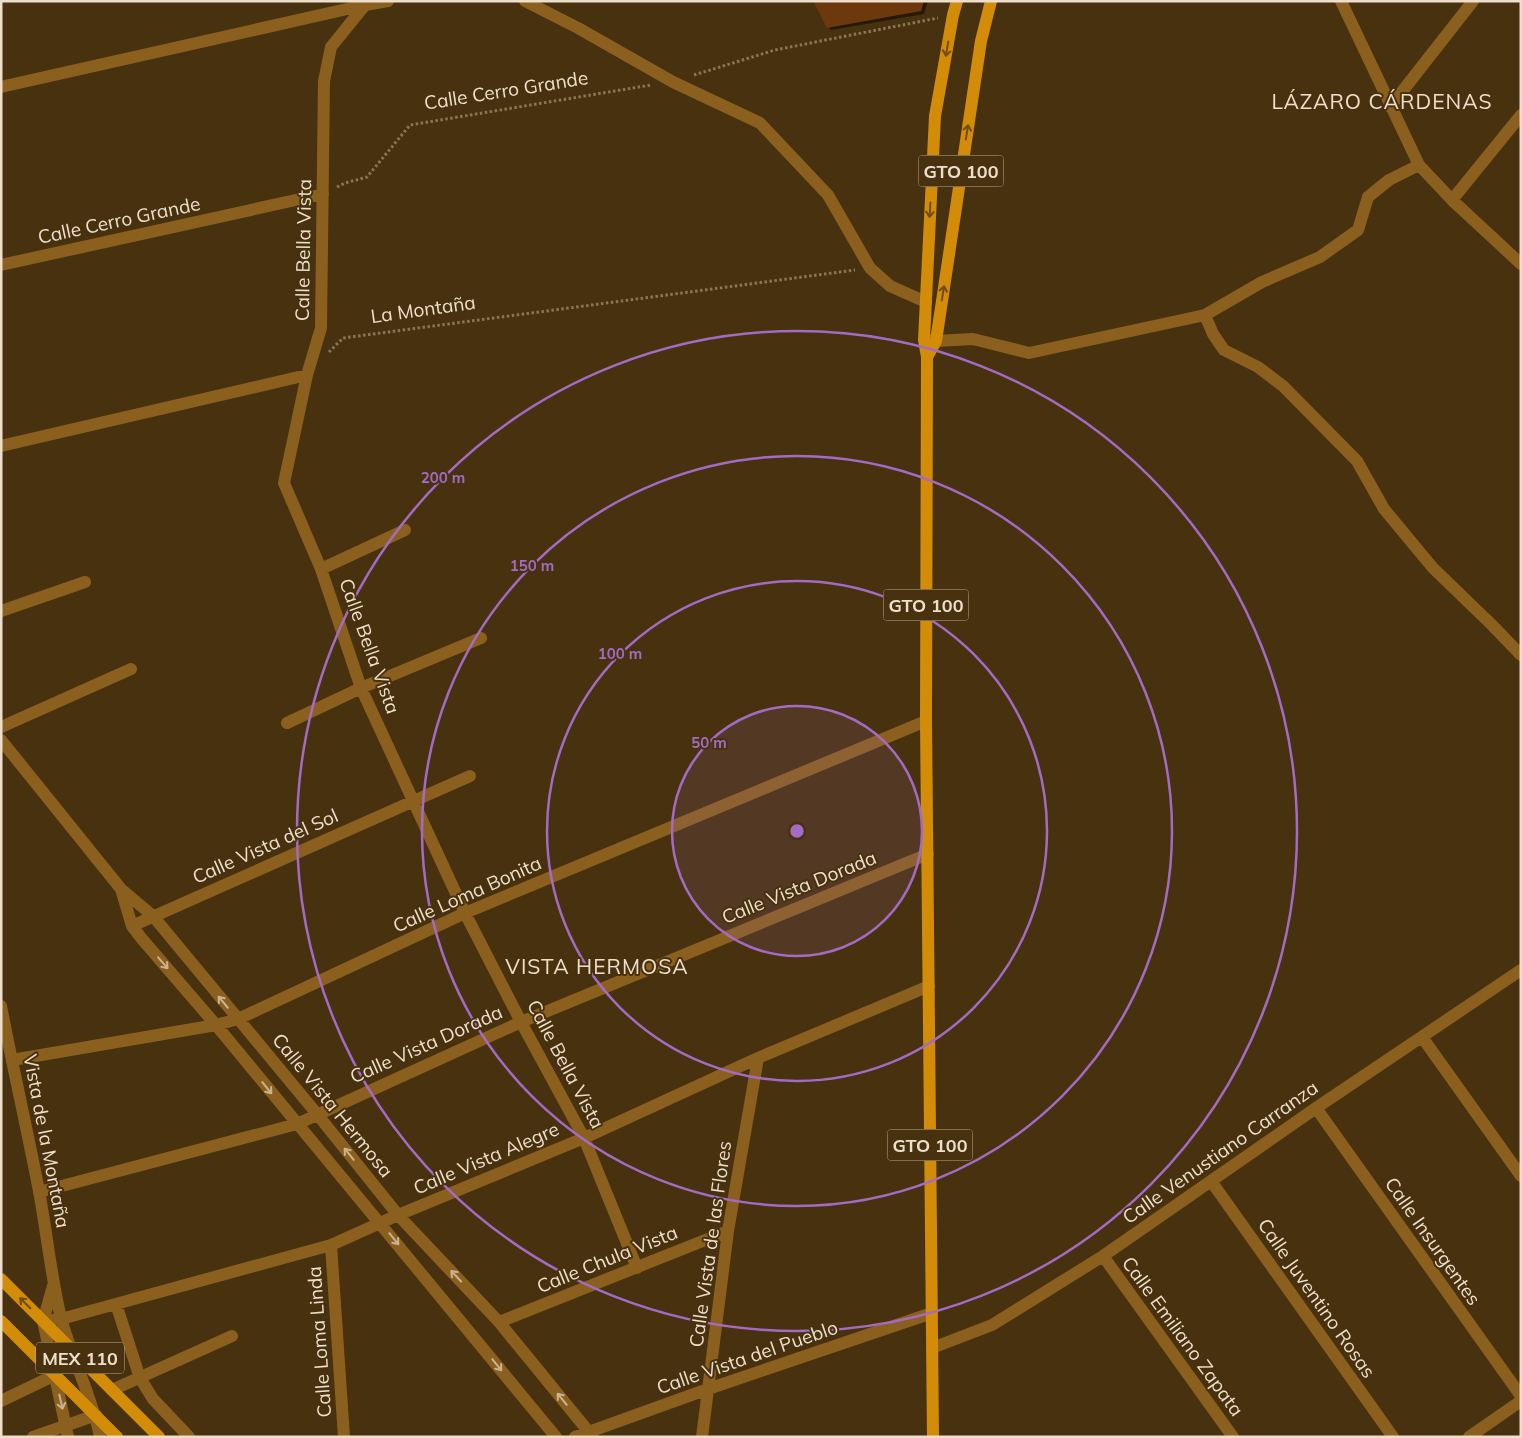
<svg xmlns="http://www.w3.org/2000/svg" width="1522" height="1438" viewBox="0 0 1522 1438" font-family="Mulish,sans-serif">
<style>
.shadow{fill:#0007}
.building{fill:#6d380c}
.lines{fill:none;stroke-linecap:round;stroke-linejoin:round}
.path{stroke:#897558;stroke-width:3;stroke-dasharray:2.5 2.5;stroke-linecap:butt}
.minor{stroke:#8b601f;stroke-width:12}
.tertiary{stroke:#8b601f;stroke-width:12}
.primary{stroke:#d28c08;stroke-width:12}
.oneway{stroke:#714c0c}
.oneway2{stroke:#cbb390}
.ring{fill:none;stroke:#a36bc4;stroke-width:2.5}
.labels{text-anchor:middle;dominant-baseline:central;stroke-width:4;stroke-linejoin:round;paint-order:stroke}
.shield{fill:#48310e;stroke:#bcab94;stroke-width:1}
.shield-label{font-size:18px;font-weight:bold;fill:#eedfcd}
.street-label{font-size:19px;fill:#eedfcd;stroke:#48310e}
.quarter-label{font-size:21px;letter-spacing:1px;fill:#eedfcd;stroke:#48310e}
.centre{fill:#a36bc4;stroke:#48310e;stroke-width:2.5}
.ring-label{font-size:15px;text-anchor:middle;font-weight:bold;fill:#a36bc4;stroke:#48310e;stroke-width:4;stroke-linejoin:round;paint-order:stroke}
</style>
<rect width="100%" height="100%" fill="#48310e"/>
<path class="shadow" d="M814,1H928L924,14L831,30L828,27Z"/>
<path class="building" d="M813,1H924L921,11L827,28Z"/>
<g class="lines">
<path class="path" d="M694,75L775,50L938,18
M337,187L345,183L367,177L410,125L651,85
M329,352L343,338L855,270"/>
<path class="minor" d="M364,1L365,5L331,47L324,81L321,328L307,375L284,483L321,569L361,688L465,913L521,1022L584,1138L637,1268
M525,1L578,28L673,82L760,123L828,195L870,268L890,286L926,302
M1341,1L1419,165L1452,200L1521,264
M1,87L365,5L388,1
M1390,107L1473,1
M1452,200L1521,115
M1,265L323,194
M1205,315L1213,334L1224,350L1258,367L1283,386L1357,461L1384,509L1433,568L1492,625L1521,655
M927,340L936,341L973,339L1029,353L1205,315L1262,282L1320,257L1358,230L1368,197L1389,180L1419,165
M1,446L307,375
M321,569L405,530
M1,611L85,582
M287,723L361,688L481,638
M1,727L131,669
M1,740L121,889L153,916L317,1114L398,1215L499,1322L593,1437
M121,889L132,926L142,939L216,1025L556,1437
M132,926L470,776
M1422,1037L1521,1176
M12,1060L216,1025L238,1019L465,913L926,721
M1316,1108L1521,1396
M1211,1181L1393,1437
M39,1192L297,1124L521,1022L928,854
M331,1245L344,1437
M1103,1256L1233,1437
M116,1304L140,1378L153,1399L189,1437
M43,1321L61,1319L331,1245L398,1215L584,1138L758,1058L929,986
M499,1322L728,1231
M932,1348L992,1325L1103,1256L1316,1108L1521,970
M112,1390L232,1336
M1,1401L55,1375
M33,1437L96,1415
M575,1437L708,1389L932,1313
M702,1437L728,1231L758,1058
M1469,1437L1521,1401"/>
<path class="tertiary" d="M1,1006C13,1068 27,1129 39,1191C47,1234 51,1277 61,1318C72,1359 92,1396 100,1437
M53,1286L43,1321L68,1437"/>
<path class="primary" d="M927,357L936,341L981,41L991,1
M1,1279L159,1437
M1,1321L117,1437
M933,1437L926,721L927,357L924,340L935,116L953,15L957,1"/>
</g>
<defs><path id="oneway-shaft" d="M-6 0H5M1.5-3L5.5 0L1.5 3" fill="none" stroke-width="1.6" stroke-linecap="round" stroke-linejoin="round" transform="scale(1.25)"/></defs>
<g class="oneway">
<use href="#oneway-shaft" transform="translate(947 49) rotate(100)"/>
<use href="#oneway-shaft" transform="translate(967 132) rotate(-81)"/>
<use href="#oneway-shaft" transform="translate(930 210) rotate(93)"/>
<use href="#oneway-shaft" transform="translate(943 293) rotate(-81)"/>
<use href="#oneway-shaft" transform="translate(25 1303) rotate(-135)"/>
</g>
<g class="oneway2">
<use href="#oneway-shaft" transform="translate(163 963) rotate(49)"/>
<use href="#oneway-shaft" transform="translate(223 1002) rotate(-130)"/>
<use href="#oneway-shaft" transform="translate(267 1088) rotate(51)"/>
<use href="#oneway-shaft" transform="translate(349 1154) rotate(-129)"/>
<use href="#oneway-shaft" transform="translate(394 1239) rotate(51)"/>
<use href="#oneway-shaft" transform="translate(456 1276) rotate(-133)"/>
<use href="#oneway-shaft" transform="translate(497 1365) rotate(51)"/>
<use href="#oneway-shaft" transform="translate(562 1399) rotate(-129)"/>
<use href="#oneway-shaft" transform="translate(61 1402) rotate(77)"/>
</g>
<circle cx="797" cy="831" r="125" fill="#a36bc4" fill-opacity=".12"/>
<g class="ring">
<circle cx="797" cy="831" r="125"/>
<circle cx="797" cy="831" r="250"/>
<circle cx="797" cy="831" r="375"/>
<circle cx="797" cy="831" r="500"/>
</g>
<g class="labels">
<g class="shield">
<rect x="918.5" y="155.5" width="85" height="31" rx="4"/>
<rect x="883.5" y="589.5" width="85" height="31" rx="4"/>
<rect x="887.5" y="1129.5" width="85" height="31" rx="4"/>
<rect x="36" y="1342.5" width="88" height="31" rx="4"/>
</g>
<g class="shield-label">
<text x="961" y="171">GTO 100</text>
<text x="926" y="605">GTO 100</text>
<text x="930" y="1145">GTO 100</text>
<text x="80" y="1358">MEX 110</text>
</g>
<g class="street-label">
<text transform="translate(506 90) rotate(-9)">Calle Cerro Grande</text>
<text transform="translate(119 220) rotate(-12)">Calle Cerro Grande</text>
<text transform="translate(303 250) rotate(-89)">Calle Bella Vista</text>
<text transform="translate(423 309) rotate(-8)">La Montaña</text>
<text transform="translate(370 646) rotate(70)">Calle Bella Vista</text>
<text transform="translate(265 846) rotate(-24)">Calle Vista del Sol</text>
<text transform="translate(799 887) rotate(-22)">Calle Vista Dorada</text>
<text transform="translate(467 894) rotate(-24)">Calle Loma Bonita</text>
<text transform="translate(426 1044) rotate(-24)">Calle Vista Dorada</text>
<text transform="translate(566 1064) rotate(62)">Calle Bella Vista</text>
<text transform="translate(333 1105) rotate(51)">Calle Vista Hermosa</text>
<text transform="translate(47 1141) rotate(79)">Vista de la Montaña</text>
<text transform="translate(1220 1152) rotate(-35)">Calle Venustiano Carranza</text>
<text transform="translate(486 1158) rotate(-23)">Calle Vista Alegre</text>
<text transform="translate(1433 1241) rotate(55)">Calle Insurgentes</text>
<text transform="translate(710 1244) rotate(-82)">Calle Vista de las Flores</text>
<text transform="translate(607 1259) rotate(-22)">Calle Chula Vista</text>
<text transform="translate(1317 1298) rotate(55)">Calle Juventino Rosas</text>
<text transform="translate(1183 1336) rotate(54)">Calle Emiliano Zapata</text>
<text transform="translate(319 1342) rotate(-94)">Calle Loma Linda</text>
<text transform="translate(747 1357) rotate(-19)">Calle Vista del Pueblo</text>
</g>
<g class="quarter-label">
<text x="1382" y="101">LÁZARO CÁRDENAS</text>
<text x="597" y="966">VISTA HERMOSA</text>
</g>
</g>
<circle cx="797" cy="831" r="8" class="centre"/>
<g class="ring-label">
<text x="443" y="483">200 m</text>
<text x="532" y="571">150 m</text>
<text x="620" y="659">100 m</text>
<text x="709" y="748">50 m</text>
</g>
<rect width="1522" height="1438" fill="none" stroke="#eedfcd" stroke-width="5"/>
</svg>
